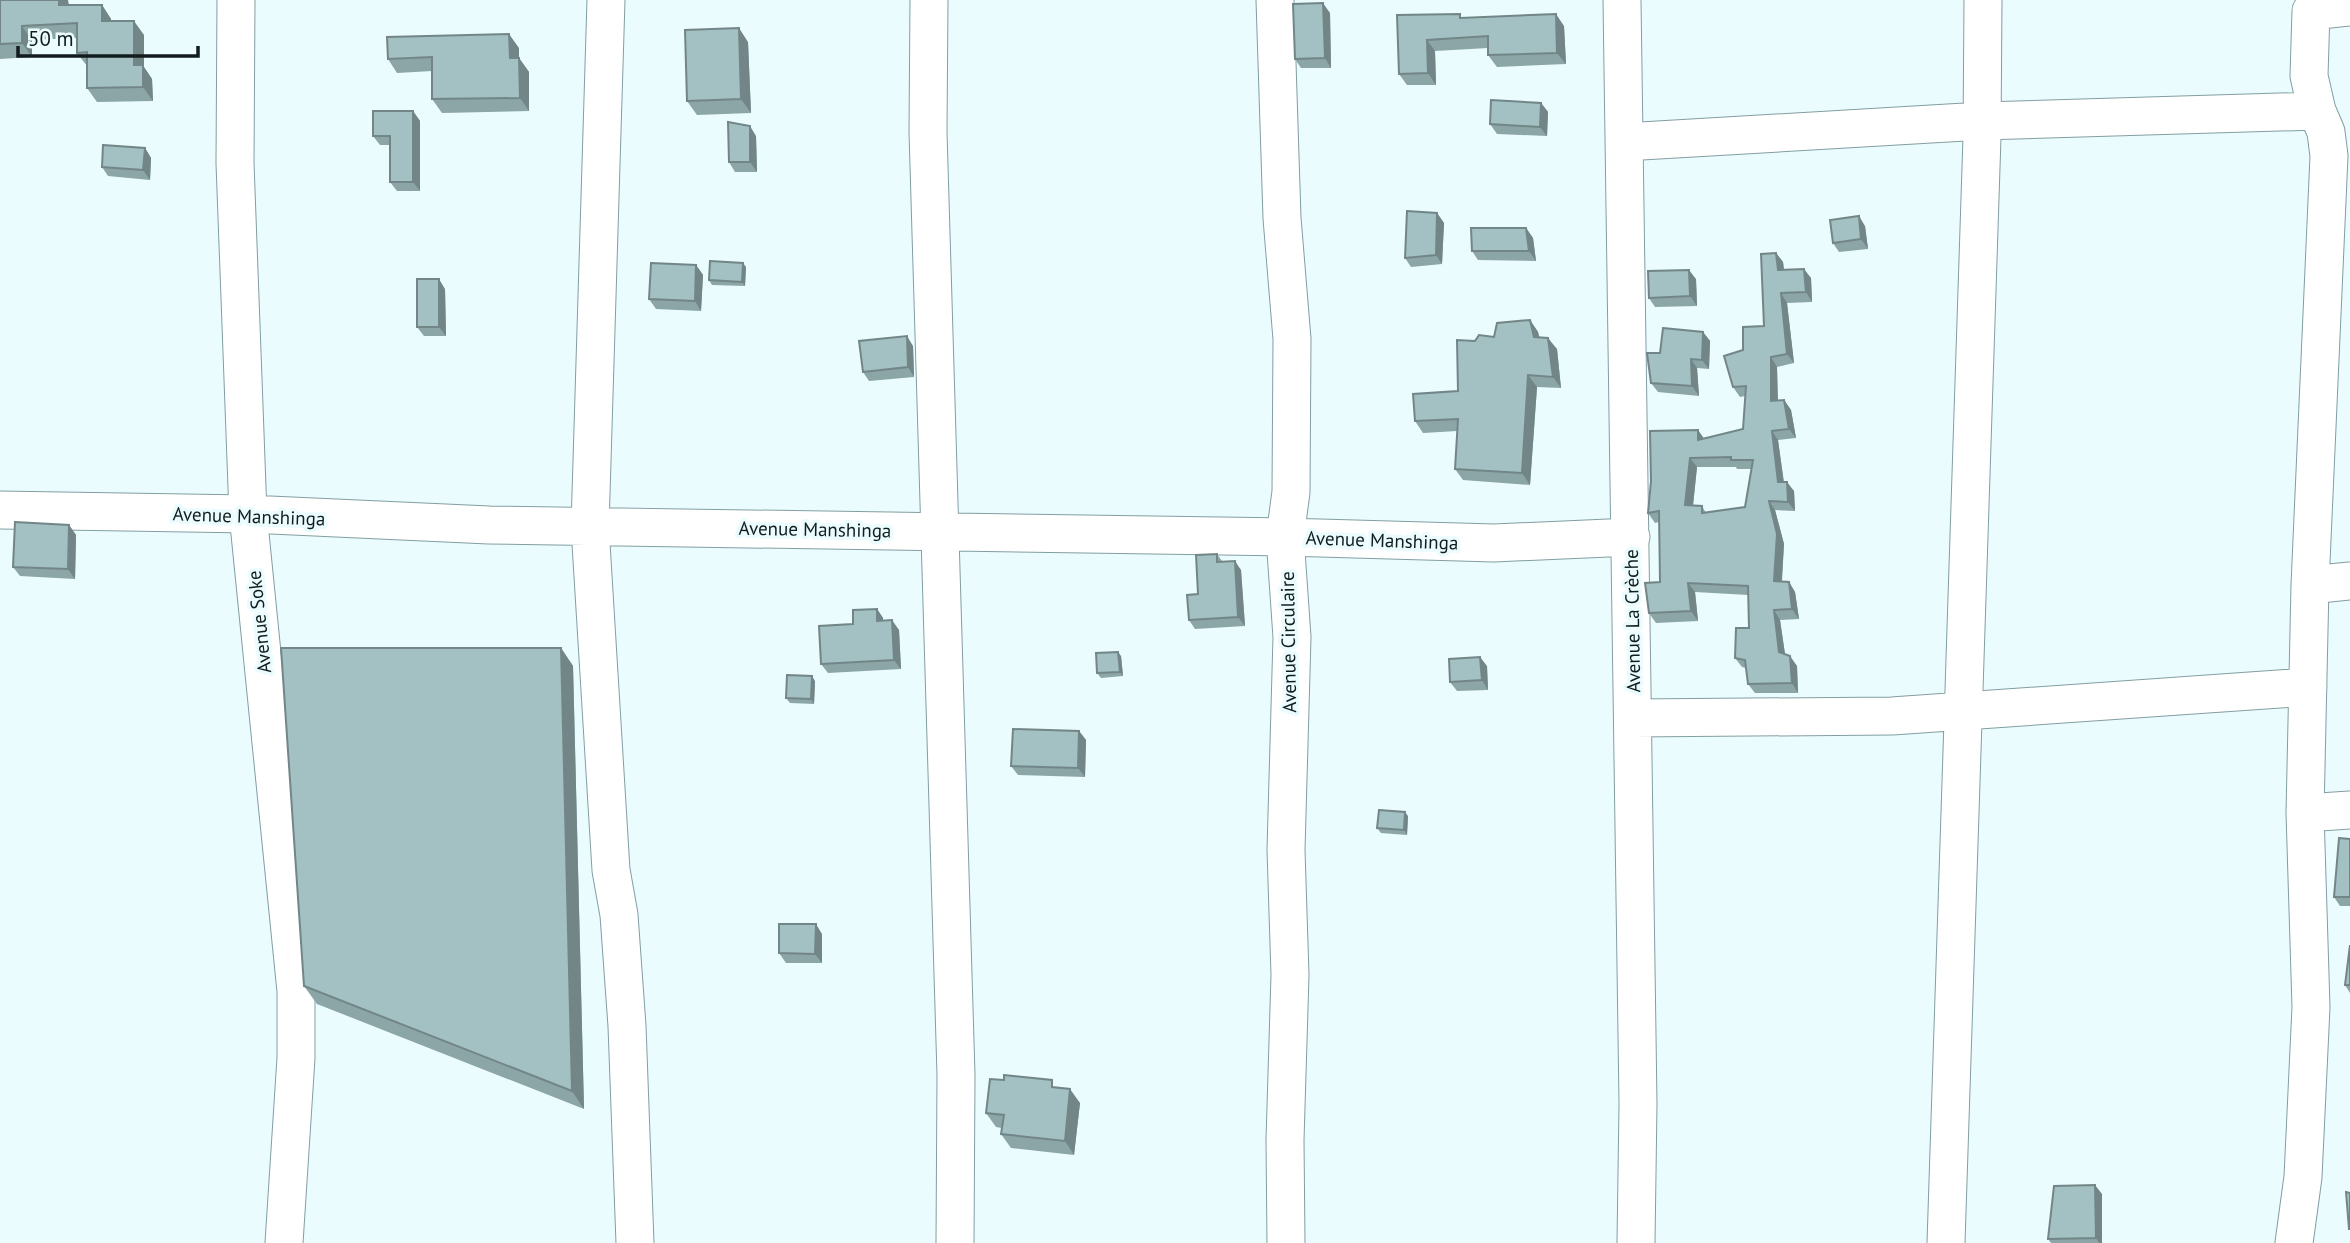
<svg xmlns="http://www.w3.org/2000/svg" width="2350" height="1243" viewBox="0 0 2350 1243" font-family="'PT Sans',sans-serif">
<style>
.lines{fill:none;stroke-linecap:round;stroke-linejoin:round}
.minor-casing{stroke:#839ea1;stroke-width:39}
.minor{stroke:#fff;stroke-width:37}
.wall{fill:#8ca5a7;fill-rule:evenodd}
.shaded-wall{fill:#728688}
.building{fill:#a3c0c2;stroke:#728688;stroke-width:2;fill-rule:evenodd}
.labels{text-anchor:middle;dominant-baseline:central;stroke-width:7;stroke-linejoin:round;paint-order:stroke}
.street-label{font-size:19px;fill:#121c1e;stroke:#eafcfe}
</style>
<rect width="100%" height="100%" fill="#eafcfe"/>
<g class="lines">
<g class="minor-casing">
<path id="minor" d="M236,0L235,163L248,514L296,991V1058L284,1243
M606,0L590,527L611,870L619,915L627,1026L635,1243
M929,0L928,132L956,1075L955,1243
M1275,0L1282,218L1292,339L1291,492L1285,537L1292,637L1286,850L1290,975L1285,1140L1286,1243
M1622,0L1638,1104L1636,1243
M1624,142L1982,121L2317,111
M0,510L248,514L489,525L1285,537L1494,543L1631,537
M2310,585L2329,156L2326,132L2317,111L2309,76L2311,11L2350,7
M1633,718L1892,716L2308,687
M2305,813L2350,810
M1946,1243L1982,137L1983,0
M2294,1243L2303,1177L2311,1007L2305,813L2310,585L2350,581"/>
</g>
<use href="#minor" class="minor"/>
</g>
<path class="wall" d="M0,0H68L69,5H102L111,19V21L144,35V67L152,79L153,101L97,102L87,88V66L77,53V38L32,40V57L0,59Z
M1330,13L1331,68H1301L1295,59Z
M1397,15L1463,18L1564,26L1566,64L1497,67L1488,55V48L1435,51L1436,85H1407L1399,74Z
M748,42L751,113L697,115L687,101Z
M519,48V58L529,72V111L442,113L432,99V71L397,73L388,59Z
M1541,103L1548,112L1547,136L1497,134L1490,124Z
M413,111L420,121V191H397L390,182V145H380L373,136Z
M756,136L757,172H735L729,162Z
M145,148L151,158L150,180L108,176L102,167Z
M1437,213L1444,223L1442,264L1411,267L1405,258Z
M1865,226L1868,249L1839,252L1833,243Z
M1526,228L1533,238L1536,261L1478,260L1472,251Z
M1776,253L1783,262L1784,270L1811,278L1812,302L1787,303L1794,363L1777,367L1778,401L1784,400L1791,410L1796,438L1778,440L1784,482L1794,491L1795,511L1775,510L1784,544L1782,582H1789L1795,592L1799,619L1780,620L1785,654L1797,666L1798,693H1755L1748,684L1746,668L1742,667L1735,658L1749,628L1748,595L1695,592L1698,621L1656,623L1649,613L1660,582L1659,522L1655,523L1648,513L1698,430L1704,439L1743,429L1745,396L1740,397L1733,387L1743,350L1764,326ZM1697,467H1736L1737,469H1752L1745,507L1706,513L1702,506H1693Z
M696,265L703,275L701,311L656,309L649,299Z
M746,267L745,286L712,285L709,280Z
M1696,279L1697,306L1655,307L1649,298Z
M445,289L446,336H424L417,327Z
M1530,320L1538,332L1539,337L1557,349L1561,388L1537,387L1530,485L1463,480L1455,469L1457,431L1423,433L1415,421L1458,391L1475,341L1494,337Z
M1703,332L1710,341L1709,369L1697,368L1699,396L1658,392L1651,383L1660,353Z
M913,346L914,377L869,381L863,372Z
M69,525L76,535L75,579L20,576L13,567Z
M1217,554L1222,561L1241,570L1245,626L1195,629L1189,620L1198,594Z
M877,609L883,618V621L899,630L901,669L828,673L821,664L853,624Z
M561,648L573,666L584,1109L317,1004L304,986Z
M1121,656L1123,676L1101,678L1097,673Z
M1487,666L1488,690L1457,691L1450,682Z
M815,681L814,704L790,703L786,698Z
M1079,731L1086,740L1085,777L1018,775L1011,766Z
M1408,816L1407,835L1381,833L1377,828Z
M2350,839V906H2340L2334,897Z
M822,934V963H786L779,953Z
M2350,945V993L2345,985Z
M1058,1088L1080,1103L1074,1155L1011,1148L1001,1134L1002,1128L996,1127L986,1113Z
M2102,1194V1243H2051L2048,1239Z"/>
<path class="shaded-wall" d="M59,0H68L69,19L59,5Z
M1323,3L1330,13L1331,68L1325,58Z
M102,5L111,19V35L102,21Z
M1556,14L1564,26L1566,64L1557,53Z
M134,21L144,35V67L152,79L153,101L143,87L134,65Z
M22,26L32,40V57L22,43Z
M739,28L748,42L751,113L741,99Z
M509,34L519,48V72L510,58Z
M1427,40L1435,51L1436,85L1428,73Z
M519,58L529,72V111L520,98Z
M1541,103L1548,112L1547,136L1540,127Z
M413,111L420,121V191L413,182Z
M750,126L756,136L757,172L750,162Z
M145,148L151,158L150,180L143,170Z
M1437,213L1444,223L1442,264L1436,255Z
M1859,216L1865,226L1868,249L1861,239Z
M1526,228L1533,238L1536,261L1529,251Z
M1776,253L1783,262L1785,279L1778,270Z
M743,263L746,267L745,286L742,282Z
M696,265L703,275L701,311L695,301Z
M1804,269L1811,278L1812,302L1806,292Z
M1689,270L1696,279L1697,306L1690,296Z
M439,279L445,289L446,336L439,327Z
M1781,293L1787,303L1794,363L1787,354Z
M1530,320L1538,332L1542,349L1534,337Z
M1703,332L1710,341L1709,369L1702,360Z
M907,336L913,346L914,377L908,367Z
M1548,338L1557,349L1561,388L1553,377Z
M1771,357L1777,367L1778,410L1771,401Z
M1691,359L1697,368L1699,396L1692,386Z
M1528,375L1537,387L1530,485L1522,473Z
M1784,400L1791,410L1796,438L1789,429Z
M1698,430L1705,440H1698Z
M1772,431L1778,440L1785,492L1778,482Z
M1690,458L1697,467L1692,514L1685,505Z
M1787,482L1794,491L1795,511L1788,502Z
M1769,501L1775,510L1784,544L1781,591L1774,581Z
M69,525L76,535L75,579L68,569Z
M1235,561L1241,570L1245,626L1238,617Z
M1789,582L1795,592L1799,619L1792,609Z
M1688,583L1695,592L1698,621L1691,611Z
M877,609L883,618L884,631L877,621Z
M1774,610L1780,620L1786,661L1779,652Z
M892,620L899,630L901,669L894,660Z
M561,648L573,666L584,1109L572,1091Z
M1118,652L1121,656L1123,676L1120,672Z
M1790,656L1797,666L1798,693L1792,683Z
M1480,657L1487,666L1488,690L1482,680Z
M812,676L815,681L814,704L811,699Z
M1079,731L1086,740L1085,777L1078,768Z
M1405,812L1408,816L1407,835L1404,830Z
M816,924L822,934V963L815,954Z
M1070,1089L1080,1103L1074,1155L1065,1141Z
M2095,1185L2102,1194V1243H2099L2096,1238Z"/>
<path class="building" d="M0,0H59V5H102V21H134V65H143V87L87,88V52L77,53V23L22,26V43L0,44Z
M1323,3L1325,58L1295,59L1293,4Z
M1460,14V18L1556,14L1557,53L1488,55V36L1427,40L1428,73L1399,74L1397,15Z
M739,28L741,99L687,101L685,30Z
M509,34L510,58H519L520,98L432,99V57L388,59L387,37Z
M1491,100L1541,103L1540,127L1490,124Z
M373,111H413V182H390V136H373Z
M728,122L750,126V162H729Z
M103,145L145,148L143,170L102,167Z
M1407,211L1437,213L1436,255L1405,258Z
M1859,216L1861,239L1833,243L1830,220Z
M1471,228H1526L1529,251H1472Z
M1776,253L1778,270L1804,269L1806,292L1781,293L1787,354L1771,357V401L1784,400L1789,429L1772,431L1778,482H1787L1788,502L1769,501L1777,534L1774,581L1789,582L1792,609L1774,610L1779,652L1790,656L1792,683L1748,684L1745,660L1735,658L1736,628H1749L1748,586L1688,583L1691,611L1649,613L1645,583L1660,582L1659,511L1648,513L1651,481L1650,431L1698,430V440L1743,429L1746,386L1733,387L1724,356L1743,350V327L1764,326L1761,254ZM1731,457V460H1753L1745,507L1702,513V506L1685,505L1690,458Z
M710,261L743,263L742,282L709,280Z
M651,263L696,265L695,301L649,299Z
M1689,270L1690,296L1649,298L1648,271Z
M417,279H439V327H417Z
M1530,320L1534,337L1548,338L1553,377L1528,375L1522,473L1455,469L1458,419L1415,421L1413,394L1458,391L1457,340L1475,341L1479,335L1494,337L1497,323Z
M1663,328L1703,332L1702,360L1691,359L1692,386L1651,383L1647,353H1660Z
M907,336L908,367L863,372L859,341Z
M15,522L69,525L68,569L13,567Z
M1217,554V562L1235,561L1238,617L1189,620L1187,595L1198,594L1196,555Z
M877,609V621L892,620L894,660L821,664L819,626L853,624V610Z
M281,648H561L572,1091L304,986Z
M1118,652L1120,672L1097,673L1096,653Z
M1480,657L1482,680L1450,682L1449,659Z
M787,675L812,676L811,699L786,698Z
M1013,729L1079,731L1078,768L1011,766Z
M1379,810L1405,812L1404,830L1377,828Z
M2339,838L2350,839V897H2334Z
M779,924H816L815,954L779,953Z
M2350,945V985H2345Z
M1004,1075L1052,1080V1087L1070,1089L1065,1141L1001,1134L1004,1115L986,1113L990,1079L1004,1080Z
M2095,1185L2096,1238L2048,1239L2054,1186Z
M2346,1192L2350,1193V1229H2349Z"/>
<g class="labels">
<g class="street-label">
<text transform="translate(249 516) rotate(2)">Avenue Manshinga</text>
<text transform="translate(815 529) rotate(1)">Avenue Manshinga</text>
<text transform="translate(1382 540) rotate(2)">Avenue Manshinga</text>
<text transform="translate(1632 621) rotate(-91)">Avenue La Crèche</text>
<text transform="translate(259 622) rotate(-96)">Avenue Soke</text>
<text transform="translate(1288 642) rotate(-91)">Avenue Circulaire</text>
</g>
</g>
<path d="M18 46v10h180v-10" fill="none" stroke="#121c1e" stroke-width="3.5"/>
<text x="28" y="46" font-size="21" fill="#121c1e" stroke="#eafcfe" stroke-width="5" paint-order="stroke">50 m</text>
</svg>
